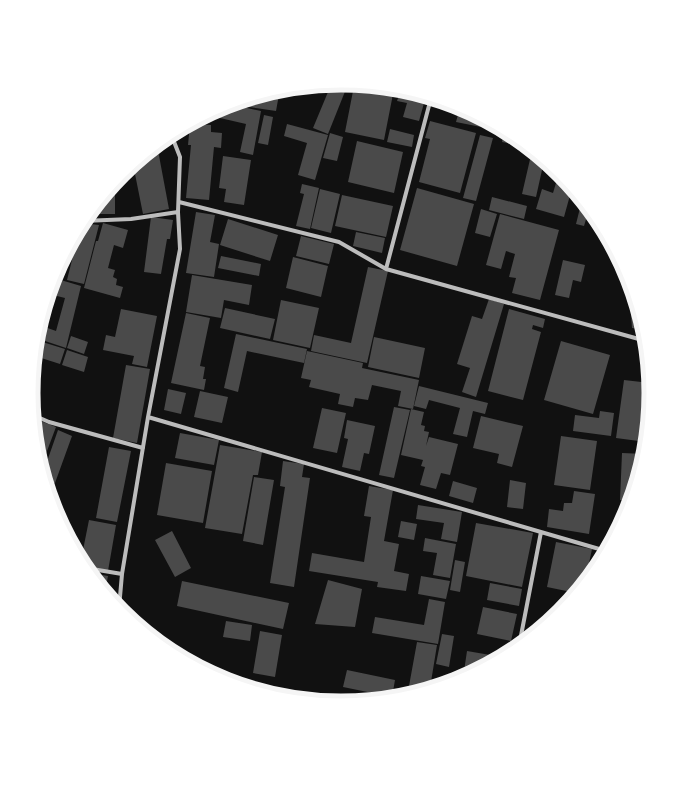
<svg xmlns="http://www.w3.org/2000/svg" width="682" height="786" viewBox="0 0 682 786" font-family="Figtree,sans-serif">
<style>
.building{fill:#4a4a4a}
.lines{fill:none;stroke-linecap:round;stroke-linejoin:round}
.minor{stroke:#bcbcbc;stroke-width:4}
.rim{fill:none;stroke:#f5f5f5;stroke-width:5}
</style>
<rect width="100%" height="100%" fill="#111"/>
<path class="building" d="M341,83L348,84L328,134L313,128L328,92L317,87V85Z
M354,86L393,94L384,140L345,132Z
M280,89L276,111L243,106L244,100Z
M401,89L426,96L419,121L403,117L407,103L397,101Z
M229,104L261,111L253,155L240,152L246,124L220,118L222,107Z
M460,107L497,126L496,130L456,122Z
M264,115L273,117L268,145L258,143Z
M430,121L476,133L460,193L419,182L430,139L425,138Z
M190,124L211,125V132L222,133L221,148L214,147L209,200L186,198L191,145H188Z
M287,124L328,135L315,180L298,175L307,143L284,136Z
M390,129L414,135L412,147L387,142Z
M504,130L513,135L534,152L533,154L520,151L522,146L502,142Z
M330,133L343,137L337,161L323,158Z
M480,135L493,138L476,201L463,198Z
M357,141L403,152L394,193L348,182Z
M157,145L169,209L143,214L133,164Z
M531,155L539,157L544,161L536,197L522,194Z
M223,156L251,160L244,205L224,202L226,189L219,188Z
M559,173L572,188L564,217L536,209L542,189L553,193Z
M302,184L319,188L310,229L296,226L304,194L300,193Z
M417,188L474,204L457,266L400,250Z
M109,189H115V214H89Z
M320,189L340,194L331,233L311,228Z
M342,195L393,206L386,237L335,226Z
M492,197L527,206L524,219L489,210Z
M582,200L594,215V218L587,216L584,226L576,224Z
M481,209L497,214L490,237L475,233Z
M196,212L215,215L210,242L219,244L214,277L186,273Z
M500,214L559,230L540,300L512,293L516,278L509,277L515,254L506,251L501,269L486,265Z
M151,217L173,220L170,239H167L161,274L144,272Z
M228,219L278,235L270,261L220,245Z
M82,223L99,225L84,284L67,280L78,236L75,235Z
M103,223L128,230L123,248L114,245L108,268L115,270L113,277L117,279L116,285L123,287L120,298L84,288L96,241H98Z
M356,232L385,238L382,253L353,246Z
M301,236L334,244L329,264L296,256Z
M221,256L261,264L259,276L218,268Z
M293,257L328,266L321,297L286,288Z
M563,260L585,265L581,282L573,280L569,298L555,295Z
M368,267L388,271L367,363L311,351L314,335L351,343Z
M192,275L252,285L249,305L224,300L221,318L186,312Z
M627,275L632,289L628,288Z
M54,278L81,286L66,348L36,338L39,325L56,331L65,298L49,294Z
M489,299L504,304L476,397L462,392L470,368L457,364L472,316L482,319Z
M281,300L319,308L310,348L273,340Z
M225,308L275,319L270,339L220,328Z
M121,309L157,316L147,367L132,364L134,356L103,350L106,335L115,337Z
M509,309L545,319L543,328L533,325L532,329L541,332L523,400L488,391Z
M186,313L210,318L200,366L205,367L203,379H206L204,390L171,383Z
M639,313L642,324L644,330L632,328L631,314Z
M236,334L307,349L304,363L247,351L238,392L224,388Z
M71,336L88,342L84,354L67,348Z
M374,337L425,348L419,378L368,367Z
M36,340L65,349L60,364L35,356Z
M561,341L610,355L593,414L544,400Z
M67,350L88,357L84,372L62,365Z
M307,351L363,363L362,368L419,380L413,409L398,406L401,391L372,385L368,400L355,398L353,407L338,404L340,394L309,387L311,380L301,378Z
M126,365L150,369L137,443L113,438Z
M624,380L650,383L651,393L646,442L616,438Z
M419,386L488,403L485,414L473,411L467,437L453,434L460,408L429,400L426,409L414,406Z
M168,389L186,393L181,414L164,410Z
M200,391L228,397L222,423L194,417Z
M394,407L410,410L394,478L379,475Z
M322,408L346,413L337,453L313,448Z
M411,409L424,412L421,425L425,426L424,431L429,432L426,446L429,437L458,444L450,475L441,473L436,489L420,485L425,467L421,466L423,460L401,455Z
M600,411L614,413L611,436L573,431L575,415L599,418Z
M481,416L523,426L512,467L497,463L499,454L473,448Z
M38,420L56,427L41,467L37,453L35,430Z
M347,420L375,426L369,454L364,453L360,471L342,467L348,439L344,438Z
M58,430L72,436L55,483L45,480L43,473Z
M180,433L219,440L214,465L175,458Z
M561,436L597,441L590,490L554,485Z
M220,445L262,452L258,475H253L242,534L205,528Z
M109,447L131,451L117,522L96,518Z
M622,453L645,454L631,500H620Z
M283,461L304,464L302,477L310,478L294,587L270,583L285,487L280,486Z
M166,463L212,471L203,523L157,515Z
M254,477L274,480L263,545L243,541Z
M510,480L526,483L523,509L507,507Z
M453,481L477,488L473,503L449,496Z
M369,486L393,490L384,541L399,544L394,571L409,574L406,591L377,587L378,582L309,571L312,553L364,562L371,517L364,516Z
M574,491L595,494L589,534L547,527L549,509L563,511L564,503H572Z
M418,505L462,512L457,542L441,539L444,523L416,519Z
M89,520L116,525L108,571L84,566L74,548L83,550Z
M401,521L417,524L414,540L398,537Z
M476,523L533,533L522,587L466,576Z
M612,525L620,526L609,545Z
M172,531L191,568L175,577L155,540Z
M425,538L456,544L450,578L433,575L437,553L423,551Z
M556,542L592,549L585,582L576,593L547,587Z
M455,560L465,562L460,592L450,590Z
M90,573L108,576L105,592Z
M421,576L450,581L446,599L418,594Z
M328,580L362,589L355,627L315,624Z
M182,581L289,603L283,629L177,606Z
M490,583L522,589L519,606L487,600Z
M429,599L445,602L438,644L372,633L375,617L424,625Z
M483,607L517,614L511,641L477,634Z
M226,621L252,625L250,641L223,637Z
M260,631L282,635L275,677L253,673Z
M442,634L454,636L449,667L436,664Z
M417,642L437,645L430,688L427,689L409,686Z
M467,651L502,657L463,678Z
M347,670L395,680L392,697L343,687Z
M344,697L362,701L343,703Z"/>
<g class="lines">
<path class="minor" d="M179,202L339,242L386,269L646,341
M83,221L131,219L178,212
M386,269L431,98
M33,415L49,422L143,448
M148,417L606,551
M86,568L122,574
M119,608L122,574L148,417L180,249L178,212L180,157L171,134
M519,646L541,532"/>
</g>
<path d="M0 0H682V786H0ZM38 393a303 303 0 1 1 606 0a303 303 0 1 1-606 0Z" fill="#fff" fill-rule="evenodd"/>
<path class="rim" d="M38 393a303 303 0 1 1 606 0a303 303 0 1 1-606 0Z"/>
</svg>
